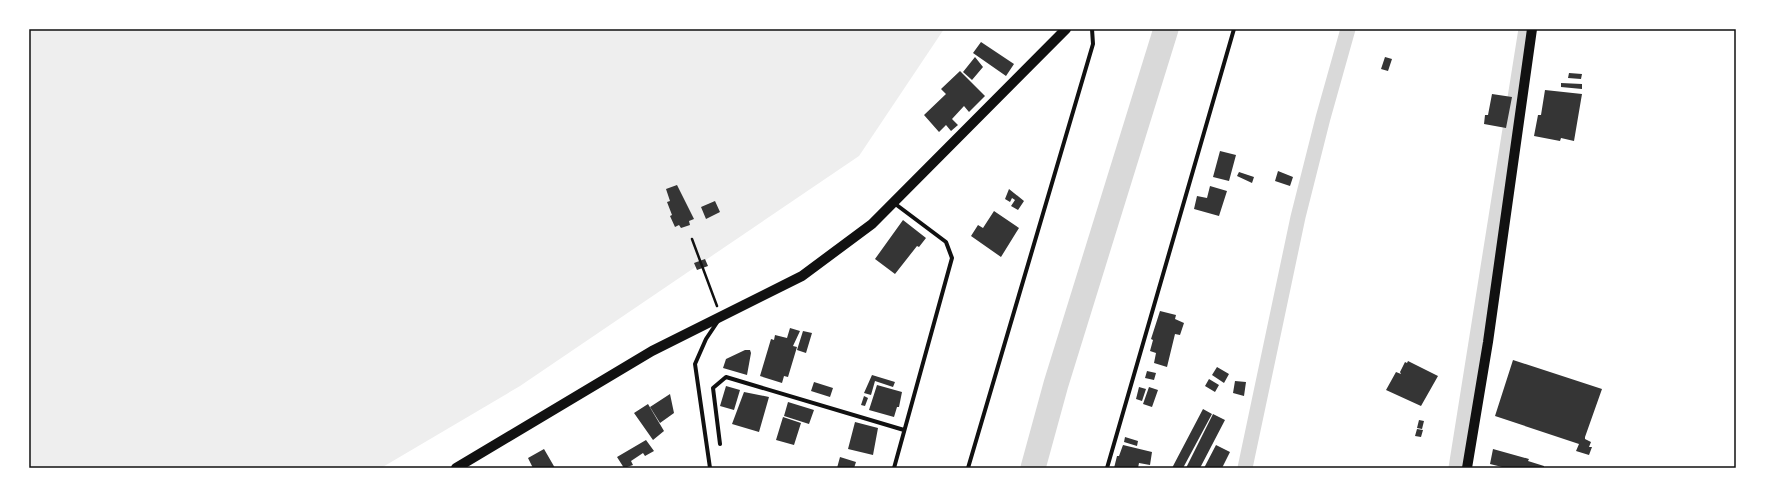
<svg xmlns="http://www.w3.org/2000/svg" width="1765" height="497" viewBox="0 0 1765 497" font-family="Barlow,sans-serif">
<style>
.green{fill:#eee}
.lines{fill:none;stroke-linecap:round;stroke-linejoin:round}
.canal{stroke:#d9d9d9;stroke-width:15}
.river{stroke:#d9d9d9;stroke-width:25}
.building{fill:#353535}
.path{stroke:#111;stroke-width:2.5}
.minor{stroke:#111;stroke-width:4}
.primary{stroke:#111;stroke-width:10}
.neatline{fill:none;stroke:#111;stroke-width:1.5}
</style>
<rect width="100%" height="100%" fill="#fff"/>
<path class="green" d="M29,29H944L859,156L520,386L381,468H29Z"/>
<g class="lines">
<path class="canal" d="M1245,468L1298,217L1323,118L1348,29
M1456,468L1526,29"/>
<path class="river" d="M1033,468L1056,384L1166,29"/>
</g>
<path class="building" d="M981,42L1014,64L1006,76L973,53Z
M975,57L983,67L972,80L963,72Z
M1385,57L1392,59L1388,71L1381,69Z
M960,71L985,96L969,112L964,106L952,119L958,125L951,131L946,125L939,132L924,115L946,94L941,89Z
M1569,73L1582,74L1581,79L1568,78Z
M1561,83L1582,84V89L1561,87Z
M1545,90L1582,94L1574,141L1561,138L1560,141L1534,136L1538,115H1541Z
M1492,94L1512,97L1506,128L1484,124L1485,115H1488Z
M1220,151L1236,155L1229,181L1213,177Z
M1278,171L1293,177L1290,186L1275,181Z
M1239,172L1254,177L1252,183L1237,176Z
M677,185L694,219L689,221L690,225L681,228L679,225L675,227L670,216L672,215L667,202L670,201L666,189Z
M1210,186L1227,191L1219,216L1194,209L1197,196L1207,198Z
M1009,189L1024,201L1018,210L1011,206L1015,200L1012,198L1010,202L1005,199Z
M715,201L720,212L706,219L701,207Z
M994,211L1019,228L1001,257L971,236L978,225L983,228Z
M903,220L926,238L919,247L917,246L895,274L875,259Z
M705,259L708,266L697,270L694,263Z
M1160,311L1176,315L1175,319L1184,323L1180,335L1175,334L1167,367L1154,363L1156,353L1150,351L1153,340L1151,339Z
M790,328L800,331L793,346L797,347L788,377L784,376L782,383L760,376L771,339L774,340L775,335L787,338Z
M803,331L812,333L806,353L797,350Z
M745,350H750L751,353L747,375L723,368L726,359Z
M1513,360L1602,389L1585,437V439L1591,442L1589,447H1592L1589,455L1576,451L1579,444L1495,416Z
M1408,361L1438,376L1421,406L1386,390L1396,372L1401,374L1400,372L1405,362L1407,363Z
M1217,367L1229,374L1224,383L1212,375Z
M1147,371L1156,373L1154,380L1145,378Z
M872,375L895,382L893,387L875,381L871,395L864,393Z
M1209,379L1219,385L1215,392L1205,386Z
M1235,381L1246,382L1244,396L1233,393Z
M814,382L833,388L830,397L811,391Z
M877,385L902,392L899,407H897L894,417L869,410Z
M726,386L740,390L734,410L720,406Z
M1139,387L1146,389L1142,401L1136,399Z
M1149,387L1158,390L1152,407L1143,404Z
M744,392L769,397L759,432L732,424Z
M670,394L674,413L660,423L650,407Z
M864,396L868,398L865,406L861,405Z
M788,402L814,410L809,424L784,416Z
M648,404L664,431L653,440L634,413Z
M1203,409L1212,414L1183,468H1172Z
M1213,414L1225,420L1200,468H1186Z
M783,417L801,423L794,445L776,440Z
M1419,420L1424,421L1422,429L1417,428Z
M855,422L878,428L873,455L848,449Z
M1417,429L1423,430L1421,437L1415,436Z
M1125,437L1138,441L1137,446L1124,442Z
M646,440L654,451L645,456L643,453L631,461L633,465L624,468L617,457Z
M1123,445L1152,452L1150,465L1139,463L1138,468H1114L1117,456H1119Z
M1216,445L1230,452L1222,468H1204Z
M544,449L555,468H533L528,458Z
M1493,449L1529,459L1528,461L1544,466V468H1506L1490,464Z
M840,457L856,462L854,468H837Z"/>
<g class="lines">
<path class="path" d="M692,239L717,306"/>
<path class="minor" d="M894,203L946,242L952,258L894,468
M720,444L713,388L726,377L904,430
M710,468L695,364L706,339L718,321
M968,468L1093,44L1092,29
M1107,468L1234,29"/>
<path class="primary" d="M456,468L652,351L802,276L872,224L1066,29
M1467,468L1488,342L1532,29"/>
</g>
<rect width="1765" height="497" fill="none" stroke="#ffffff" stroke-width="60"/>
<rect x="30" y="30" width="1705" height="437" class="neatline"/>
</svg>
